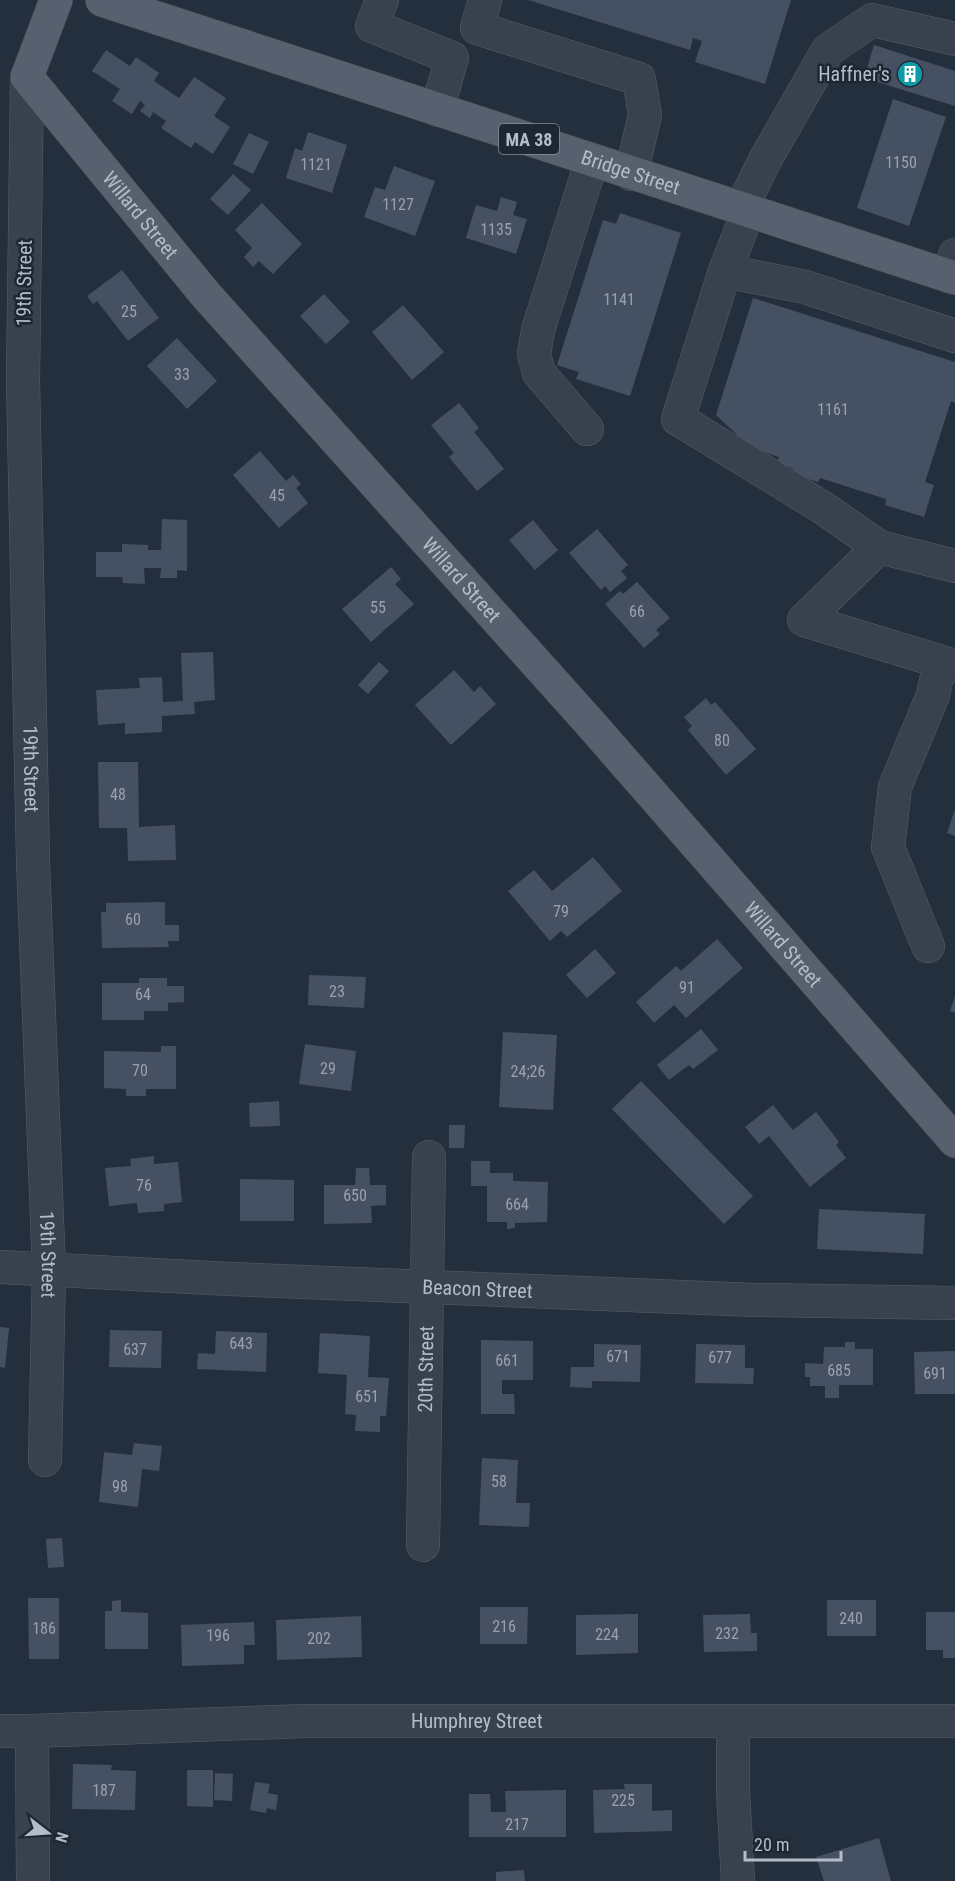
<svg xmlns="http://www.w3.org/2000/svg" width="955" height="1881" viewBox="0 0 955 1881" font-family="'Roboto Condensed',sans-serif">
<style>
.building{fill:#455162}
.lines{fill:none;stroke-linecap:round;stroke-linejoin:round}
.minor-casing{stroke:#565f6c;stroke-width:34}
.major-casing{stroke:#414a57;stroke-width:34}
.minor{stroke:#38414e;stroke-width:33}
.major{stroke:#56606e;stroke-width:33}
.labels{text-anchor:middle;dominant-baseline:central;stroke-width:5;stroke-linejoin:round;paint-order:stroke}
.number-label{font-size:16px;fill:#98a1af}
.shield{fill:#1d2633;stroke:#878f9c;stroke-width:1.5}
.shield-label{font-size:18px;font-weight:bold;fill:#b4bcc9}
.poi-label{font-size:20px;fill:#b4bcc9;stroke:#1d2633;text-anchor:end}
.street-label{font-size:20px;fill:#b4bcc9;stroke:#1d2633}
</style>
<rect width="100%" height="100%" fill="#242f3e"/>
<path class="building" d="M528,0H791L765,84L695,62L702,41L693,38L690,50Z
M874,45L955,71V106L864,78Z
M106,50L130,66L136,57L159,73L154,81L179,98L194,77L226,98L214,116L230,127L213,154L195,142L191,148L161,128L166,121L153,112L150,118L140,111L145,105L140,101L132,114L112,101L120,89L92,71Z
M893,99L946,117L909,226L857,208Z
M308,132L347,145L332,193L286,178L295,148L302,151Z
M249,133L269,142L253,174L233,164Z
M394,166L435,181L415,236L364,217L375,187L385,190Z
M233,174L251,190L228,215L210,199Z
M501,197L517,202L513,215L527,219L516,254L466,238L476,205L497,211Z
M262,203L302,244L273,274L259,261L253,267L244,257L252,248L235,230Z
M620,213L681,233L630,396L576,379L579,372L557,365L603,220L616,224Z
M122,270L159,318L128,341L97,301L93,304L87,296Z
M324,294L350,322L326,344L300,316Z
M753,298L955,362V403L951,401L925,482L934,485L924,517L885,505L886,499L820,478L818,482L791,473L793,468L777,463L779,457L751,448L716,415Z
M403,305L444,352L412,380L372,332Z
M177,338L217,381L187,409L147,366Z
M459,403L479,428L474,432L504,469L477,491L449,457L454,453L431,425Z
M260,451L286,481L293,475L301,484L296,488L308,503L279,528L233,475Z
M162,519L187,520V571L177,570V578H160L161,568H144L145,584L123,583L122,577H96V552H122V544L148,545V550H161Z
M533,520L558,550L535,570L509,540Z
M597,529L628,565L621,571L627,578L610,592L605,586L601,590L569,553Z
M391,567L401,579L395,584L414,604L371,642L342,609Z
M637,582L670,618L656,630L660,634L644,648L605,604L620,591L623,594Z
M213,652L215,700L194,702L195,714L162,716V732L125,734V723L98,725L96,690L140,688L139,678L162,677L163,702L183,701L181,653Z
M379,662L389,671L368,694L358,685Z
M454,670L474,692L480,686L496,704L451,745L415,705Z
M706,698L711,705L715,702L756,749L726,775L688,730L692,726L684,717Z
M98,762H138L139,827L175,825L176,860L128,861L127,828H99Z
M955,809V836L947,833Z
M593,857L622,891L567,937L561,931L550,941L508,891L534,870L552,891Z
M165,902V925H179V941H168L169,947L102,948L101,912H106V903Z
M717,939L743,968L686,1018L674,1005L654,1023L636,1002L676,966L681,971Z
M595,949L616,973L587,998L566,975Z
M309,975L366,977L364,1008L308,1005Z
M139,978H167V986H184V1002L168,1003V1011H144V1020H102V983H139Z
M955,996V1013L950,1011Z
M701,1029L718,1050L693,1069L689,1065L669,1080L657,1065Z
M503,1032L557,1035L553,1110L499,1107Z
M305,1044L356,1051L351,1091L299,1084Z
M161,1046H176V1089H146V1096H126V1089L104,1088V1051L161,1052Z
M641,1081L753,1196L724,1224L612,1109Z
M279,1101L280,1126L250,1127L249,1103Z
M773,1105L793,1130L816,1112L839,1142L836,1145L846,1158L810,1187L769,1136L759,1144L745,1127Z
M449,1125H465L464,1148H449Z
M154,1156V1164L178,1162L182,1202L164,1204V1211L138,1213L137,1203L109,1206L105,1168L131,1166L130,1159Z
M471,1161H490V1173H513V1181L548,1182L547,1222L515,1223V1228L507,1229V1222H487V1186H471Z
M356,1168H369L370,1185H386V1205L371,1206L372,1223L324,1224V1185H355Z
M240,1179L294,1180V1221H240Z
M819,1209L925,1214L923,1254L817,1249Z
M0,1327L9,1328L5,1368L0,1367Z
M110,1330L162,1331L161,1368L109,1367Z
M216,1331L267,1333L266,1372L197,1369L198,1353L215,1354Z
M320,1333L370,1336L368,1377L389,1378L386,1416H380V1432L355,1431L356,1415L345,1414L347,1375L318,1373Z
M481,1340L533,1341V1380H502V1394H514L515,1414H481Z
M845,1342H855V1349H873V1385H839V1398H825V1386H810V1377H805V1363L823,1364L824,1347H845Z
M594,1344L641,1345L640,1382L592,1381V1388L570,1387L571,1367H594Z
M696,1344L745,1345V1368H754L753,1384L695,1383Z
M955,1351V1394H915L914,1352Z
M134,1443L162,1446L159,1471L142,1469L138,1507L99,1502L104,1452L132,1455Z
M482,1458L518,1460L516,1503H530L529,1527L479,1525Z
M62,1538L64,1567L48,1568L46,1539Z
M28,1598H59V1659H29Z
M121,1600V1612L148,1613V1649H105V1611H112V1601Z
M827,1600H876V1636H827Z
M480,1607H528L527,1644H480Z
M926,1612H955V1658H943V1650H926Z
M638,1614V1653L576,1655V1615Z
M750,1614L751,1633H757V1651L704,1652L703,1615Z
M361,1616L362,1657L277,1660L276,1620Z
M254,1622L255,1645H244V1664L182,1666L181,1625Z
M73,1764L112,1765L111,1770L136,1771L135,1810L72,1809Z
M187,1770H213V1807L187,1806Z
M215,1773L233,1774L232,1801L214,1800Z
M255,1782L270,1784L268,1793L278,1795L276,1810L267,1808L266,1813L250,1810Z
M624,1784H652V1811L672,1810V1831L594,1833L593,1790L625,1789Z
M566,1790V1837H469V1794H490L491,1812H506L505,1791Z
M879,1838L891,1881H824L816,1857Z
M524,1870L525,1881H496V1872Z"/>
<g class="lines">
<g class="minor-casing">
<g id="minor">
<path d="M382,0L372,26L452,58L437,110"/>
<path d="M485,0L477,28L639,79L645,115L631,174"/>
<path id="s1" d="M27,77L23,380L33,862L49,1270L45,1460"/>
<path d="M741,209L765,160L828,50L872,20L955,39"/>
<path d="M748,212L725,271L678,419L825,509L879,547L955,566"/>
<path d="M725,271L805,287L955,336"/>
<path d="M948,276L955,255"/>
<path d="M587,429L539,373L534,354L538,330L592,160"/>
<path d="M879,547L804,620L955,666"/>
<path d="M928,946L888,847L895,787L933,695L940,662"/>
<path id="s2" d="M0,1267L230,1279L755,1300L955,1303"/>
<path id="s3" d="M423,1545L429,1157"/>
<path d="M733,1722V1791L738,1881"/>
<path id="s4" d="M0,1731H32L305,1721H955"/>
<path d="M32,1731L33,1881"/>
</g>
</g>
<g class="major-casing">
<g id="major">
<path id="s5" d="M56,0L27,77L206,295L590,723L955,1141"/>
<path id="s6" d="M102,0L955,278"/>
</g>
</g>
<use href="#minor" class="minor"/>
<use href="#major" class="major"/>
</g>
<defs>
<g id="building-disc" transform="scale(1.35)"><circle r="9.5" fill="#0f9aa8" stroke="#1d2633"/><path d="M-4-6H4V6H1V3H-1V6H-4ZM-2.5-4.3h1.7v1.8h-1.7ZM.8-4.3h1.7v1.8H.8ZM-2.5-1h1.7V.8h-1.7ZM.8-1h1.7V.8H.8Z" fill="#fff"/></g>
</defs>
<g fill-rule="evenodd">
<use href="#building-disc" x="910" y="74"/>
</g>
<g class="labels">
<g class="number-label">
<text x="901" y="162">1150</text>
<text x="316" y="164">1121</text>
<text x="398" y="204">1127</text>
<text x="496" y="229">1135</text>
<text x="619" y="299">1141</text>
<text x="129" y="311">25</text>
<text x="182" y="374">33</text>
<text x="833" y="409">1161</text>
<text x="277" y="495">45</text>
<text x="378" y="607">55</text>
<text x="637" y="611">66</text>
<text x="722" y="740">80</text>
<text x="118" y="794">48</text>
<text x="561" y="911">79</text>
<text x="133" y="919">60</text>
<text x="687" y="987">91</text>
<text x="337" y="991">23</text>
<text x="143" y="994">64</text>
<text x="328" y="1068">29</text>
<text x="140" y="1070">70</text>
<text x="528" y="1071">24;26</text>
<text x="144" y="1185">76</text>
<text x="355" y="1195">650</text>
<text x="517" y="1204">664</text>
<text x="241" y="1343">643</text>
<text x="135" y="1349">637</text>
<text x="618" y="1356">671</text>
<text x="720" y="1357">677</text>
<text x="507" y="1360">661</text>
<text x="839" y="1370">685</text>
<text x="935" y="1373">691</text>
<text x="367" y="1396">651</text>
<text x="499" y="1481">58</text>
<text x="120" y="1486">98</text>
<text x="851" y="1618">240</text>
<text x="504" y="1626">216</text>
<text x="44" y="1628">186</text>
<text x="727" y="1633">232</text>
<text x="607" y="1634">224</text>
<text x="218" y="1635">196</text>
<text x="319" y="1638">202</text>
<text x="104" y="1790">187</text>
<text x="623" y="1800">225</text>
<text x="517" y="1824">217</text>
</g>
<rect class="shield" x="499" y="124" width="60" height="30" rx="4.5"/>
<g class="shield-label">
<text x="529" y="139">MA 38</text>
</g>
<g class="poi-label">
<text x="890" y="74">Haffner's</text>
</g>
<g class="street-label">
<text stroke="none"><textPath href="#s6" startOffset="556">Bridge Street</textPath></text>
<text stroke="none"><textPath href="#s5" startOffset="261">Willard Street</textPath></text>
<text transform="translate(24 283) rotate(-89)">19th Street</text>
<text stroke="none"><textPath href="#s5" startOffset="747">Willard Street</textPath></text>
<text stroke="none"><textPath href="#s1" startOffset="692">19th Street</textPath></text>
<text stroke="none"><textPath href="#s5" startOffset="1233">Willard Street</textPath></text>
<text stroke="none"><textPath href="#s1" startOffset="1178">19th Street</textPath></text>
<text stroke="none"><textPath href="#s2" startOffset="478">Beacon Street</textPath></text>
<text stroke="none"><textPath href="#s3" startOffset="176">20th Street</textPath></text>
<text stroke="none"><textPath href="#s4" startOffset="477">Humphrey Street</textPath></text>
</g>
</g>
<g transform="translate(48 1833) rotate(107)" stroke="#1d2633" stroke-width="4.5" paint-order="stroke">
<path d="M0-4.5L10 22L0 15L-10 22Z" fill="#b4bcc9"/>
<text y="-9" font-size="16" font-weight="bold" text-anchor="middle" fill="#b4bcc9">N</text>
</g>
<path d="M745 1851v9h96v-9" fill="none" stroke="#b4bcc9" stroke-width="3"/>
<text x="754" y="1851" font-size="18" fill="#b4bcc9" stroke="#1d2633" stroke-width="4.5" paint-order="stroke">20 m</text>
</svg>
